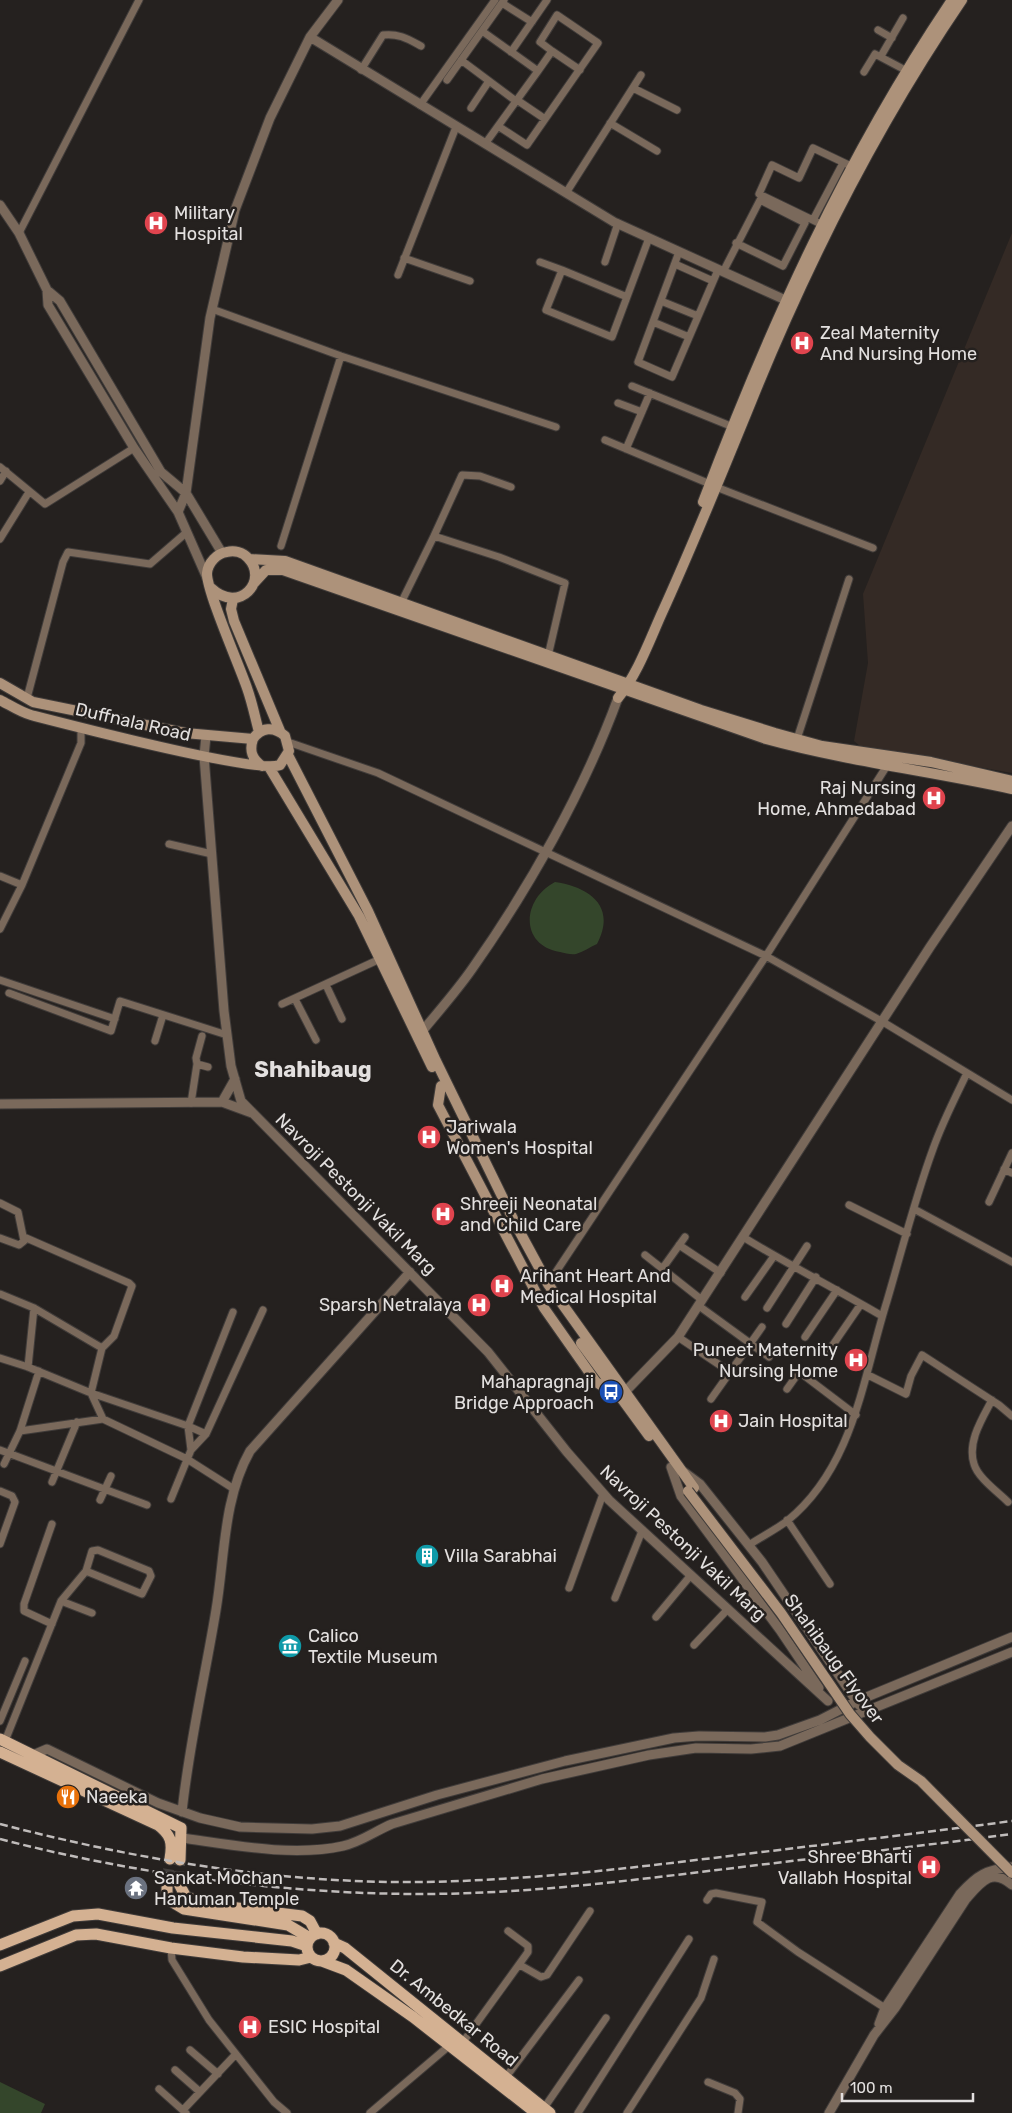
<svg xmlns="http://www.w3.org/2000/svg" width="1012" height="2113" viewBox="0 0 1012 2113" font-family="Rubik,sans-serif">
<style>
.built{fill:#342a25}
.green{fill:#34462b}
.lines{fill:none;stroke-linecap:round;stroke-linejoin:round}
.primary-tunnel{stroke:#423e3c;stroke-width:11;stroke-dasharray:11 5.5;stroke-linecap:butt}
.minor-casing{stroke:#403c3a;stroke-width:9}
.tertiary-casing{stroke:#403c3a;stroke-width:11}
.secondary-casing{stroke:#403c3a;stroke-width:12}
.primary-casing{stroke:#403c3a;stroke-width:13}
.minor{stroke:#7a695b;stroke-width:7}
.tertiary{stroke:#7a695b;stroke-width:9}
.secondary{stroke:#ad927a;stroke-width:10}
.primary{stroke:#d4b192;stroke-width:11}
.rail{stroke:#c0bcbb;stroke-width:2.5;stroke-dasharray:8 4;stroke-linecap:butt}
.secondary-bridge-casing{stroke:#403c3a;stroke-width:12;stroke-linecap:butt}
.secondary-bridge{stroke:#ad927a;stroke-width:10}
.labels{text-anchor:middle;dominant-baseline:central;stroke-width:5;stroke-linejoin:round;paint-order:stroke}
.poi-label{font-size:18px;fill:#e3e0df;stroke:#25211f;text-anchor:start}
.street-label{font-size:18px;fill:#e3e0df;stroke:#25211f}
.district-label{font-size:22px;font-weight:bold;fill:#e3e0df;stroke:#25211f}
</style>
<rect width="100%" height="100%" fill="#25211f"/>
<path class="built" d="M1012,233V773L860,746L854,741L868,663L863,594Z"/>
<path class="green" d="M555,882C589,887 617,906 597,944C590,947 583,952 576,954C571,955 565,953 560,952C519,945 522,899 555,882Z
M0,2082L45,2104L41,2113H0Z"/>
<g class="lines">
<path class="primary-tunnel" d="M167,1880L170,1859
M178,1882L180,1860"/>
<g class="minor-casing">
<path id="minor" d="M502,3L532,22
M878,30L892,38
M482,31L538,71L485,144
M511,52L547,0
M881,56L903,18
M461,60L516,101
M361,70L383,35C398,33 408,39 421,46
M538,71L552,51L580,70
M864,72L875,54L907,71
M447,80L504,0
M633,88L677,110
M517,100L545,119
M420,105L495,0
M471,108L489,81
M610,123L657,151
M498,126L527,145L598,43L557,15L540,42L552,51
M566,193L641,75
M813,220L843,163
M821,224L759,194L772,165L799,178L813,148L853,167
M19,233L139,0
M679,252L638,362L672,377L718,270
M404,258L470,281
M540,262L562,270
M605,262L618,223
M675,264L713,281
M723,272L760,200L805,223L783,266L736,243
M398,275L456,127
M627,297L562,270L546,310L612,337L649,238
M661,301L698,316
M212,309L341,356L556,427
M653,322L689,337
M632,386L733,427
M618,403L642,412
M605,440L710,484
M626,449L650,393
M0,467L45,504L134,448
M0,481L6,471
M716,487L873,548
M434,536L462,475L480,476L511,487
M0,539L29,492
M281,546L341,356
M401,603L434,536L499,557L565,583L548,656
M27,698L63,562L68,552L150,564L187,532
M797,739L849,579
M288,742L378,773L766,956L883,1022L1012,1100
M169,844L212,854
M0,876L22,885
M0,929L22,885L81,743V727
M0,980L115,1019
M326,985L342,1019
M9,993L111,1031L120,1001L227,1035
M295,999L316,1040
M282,1004L380,959
M155,1041L163,1015
M197,1064L196,1058L202,1036
M191,1103L197,1064L208,1067
M1004,1169L1012,1173
M989,1202L1012,1153
M0,1203L18,1212L24,1241L19,1245L0,1238
M849,1205L907,1234
M914,1209L1012,1262
M24,1237L129,1283L132,1286L114,1336L102,1348L91,1393L103,1419
M743,1237C789,1265 836,1289 882,1316
M679,1245L721,1273
M645,1255L702,1300
M662,1269L685,1237
M548,1284L766,956L888,764
M0,1294L34,1308L102,1348
M745,1297L774,1256
M699,1306L769,1357
M767,1308L807,1246
M786,1324L816,1277
M678,1337L730,1372
M805,1337L837,1290
M828,1352L861,1304
M0,1358L28,1367L91,1393L188,1426L191,1450L171,1499
M28,1367L34,1308
M868,1375L906,1394L911,1376L922,1355L999,1405L1012,1416
M787,1389L797,1375L802,1374L856,1415
M711,1399L762,1327
M992,1400C982,1419 967,1442 974,1464C978,1478 998,1492 1008,1502
M20,1431L103,1419L187,1459L234,1489
M206,1434L188,1426L233,1312
M0,1450L147,1505
M191,1450L206,1434L263,1310
M4,1464L20,1431L39,1371
M52,1482L77,1422
M0,1491L12,1496L15,1502L0,1544
M100,1500L111,1476
M787,1520L830,1584
M749,1545C761,1537 775,1530 787,1521C854,1467 863,1377 887,1301C902,1250 915,1198 933,1149C942,1123 955,1098 967,1073
M569,1588L603,1494
M615,1598L642,1531
M61,1601L92,1613
M656,1617L691,1575
M52,1624L24,1611V1604L52,1524
M694,1645L728,1609
M0,1721L25,1661
M5,1741L61,1601L86,1571L92,1551L98,1550L149,1571L151,1576L142,1594L86,1571
M707,1900L711,1894L716,1893L762,1902L757,1922L798,1952L885,2008
M171,1948L172,1960L209,2020L274,2102L287,2113
M520,1965L541,1977L547,1975L590,1911
M463,2042L528,1952V1946L508,1931
M190,2050L218,2074
M175,2070L200,2092
M506,2077L579,1980
M708,2082L735,2093L740,2099L738,2113
M159,2089L186,2113
M544,2108L606,2018
M183,2110L235,2055
M370,2113L450,2045
M578,2113L689,1939
M627,2113L701,1998L714,1959"/>
</g>
<g class="tertiary-casing">
<path id="tertiary" d="M310,37L614,222L792,303
M0,205L19,233L47,290L60,301L161,472L186,493L222,553
M47,290L48,305L134,448L178,512L207,578
M178,512L186,493L210,318L235,210L270,118L310,37L338,0
M206,736L204,756L224,1011L231,1066L241,1101L488,1352L567,1452L609,1500L828,1701
M420,1034C437,1013 456,992 472,969C529,888 584,791 618,698
M222,1102L252,1113
M0,1104L222,1102L235,1079
M620,1397L678,1337L930,947L1012,826
M671,1467L681,1496L780,1630L819,1688
M684,1472L700,1484L762,1562L859,1705
M31,1759L33,1755L47,1749L158,1803L200,1818L240,1827L312,1829L340,1826L437,1795L565,1761L674,1738L699,1736L765,1737L778,1735L820,1720L857,1701L1012,1637
M182,1812C189,1744 205,1677 216,1610C225,1556 223,1499 250,1451L410,1272
M182,1838C232,1845 293,1857 343,1846C361,1842 375,1831 392,1824L542,1779L649,1755L696,1748L751,1749L780,1746L1012,1652
M879,2024L885,2008L960,1894C978,1874 986,1870 1012,1867
M829,2113L874,2035L895,2008L966,1899C981,1882 992,1867 1012,1885"/>
</g>
<g class="secondary-casing">
<path id="secondary" d="M703,502C770,326 846,157 952,0
M249,559L285,561L701,710L775,733L822,746L931,762L1012,781
M254,583L266,570H283L766,739C846,761 930,771 1012,789
M211,588C240,615 269,580 248,558C243,552 234,550 227,552C217,553 208,563 207,573C206,590 240,667 247,688C252,702 255,717 259,732
M239,597L233,599L231,609L234,621L280,731
M0,683L33,702L185,733L253,739
M618,698C637,675 649,642 661,615C693,545 722,473 751,402C808,261 877,125 962,0
M0,700C10,705 20,712 31,715C66,724 258,774 280,765L289,751L285,736C274,726 261,727 253,739C249,751 252,759 262,766
M288,755L368,911L436,1061L516,1225L548,1284L694,1488
M269,767L359,916L432,1067
M441,1086L438,1105L544,1308L596,1382L615,1394
M581,1343L649,1436"/>
</g>
<g class="primary-casing">
<path id="primary" d="M0,1739L181,1828L180,1860
M0,1752L158,1825C171,1835 173,1842 170,1859
M167,1880V1893L169,1900L184,1909L288,1925L310,1938
M178,1882L186,1897L206,1904L302,1916L310,1921L317,1934
M307 1947a14 14 0 1 1 28 0a14 14 0 1 1-28 0Z
M334,1943L345,1948L550,2113
M0,1945L73,1916L98,1914L173,1928L292,1941L307,1946
M322,1961L346,1970L413,2017L536,2113
M0,1966L76,1935L96,1934L171,1948L243,1957L299,1960L311,1957"/>
</g>
<use href="#minor" class="minor"/>
<use href="#tertiary" class="tertiary"/>
<use href="#secondary" class="secondary"/>
<use href="#primary" class="primary"/>
<path class="rail" d="M0,1824C138,1860 282,1884 426,1882C530,1880 633,1868 737,1855C829,1844 920,1833 1012,1821
M0,1839C135,1874 281,1894 421,1894C520,1894 618,1882 717,1870C815,1858 914,1847 1012,1834"/>
<g class="secondary-bridge-casing">
<path id="secondary-bridge" d="M688,1491L781,1613L850,1714L870,1737L898,1765L921,1781L1012,1873"/>
</g>
<use href="#secondary-bridge" class="secondary-bridge"/>
</g>
<defs>
<g id="hospital-disc" transform="scale(1.25)"><circle r="9.5" fill="#e0444e" stroke="#25211f"/><path d="M-5-5h3v3.5h4V-5h3V5h-3V1.5h-4V5h-3Z" fill="#fff"/></g>
<g id="bus-disc" transform="scale(1.25)"><circle r="9.5" fill="#1a4fb4" stroke="#25211f"/><path d="M-5-6H5V4H4V6H2V4H-2V6H-4V4H-5ZM-3.5-4V0h7V-4ZM-3.5 1.2v1.5H-2V1.2ZM2 1.2v1.5H3.5V1.2Z" fill="#fff"/></g>
<g id="building-disc" transform="scale(1.25)"><circle r="9.5" fill="#0f9aa8" stroke="#25211f"/><path d="M-4-6H4V6H1V3H-1V6H-4ZM-2.5-4.3h1.7v1.8h-1.7ZM.8-4.3h1.7v1.8H.8ZM-2.5-1h1.7V.8h-1.7ZM.8-1h1.7V.8H.8Z" fill="#fff"/></g>
<g id="museum-disc" transform="scale(1.25)"><circle r="9.5" fill="#0f9aa8" stroke="#25211f"/><path d="M0-6L6-3V-2H-6V-3ZM-5-1h2V3h-2ZM-1-1h2V3h-2ZM3-1h2V3H3ZM-6 4H6V6H-6Z" fill="#fff"/></g>
<g id="restaurant-disc" transform="scale(1.25)"><circle r="9.5" fill="#e8710a" stroke="#25211f"/><path d="M-5-6h1v4h1v-4h1v4h1v-4h1v5L-1.5 .5V6h-2V.5L-5-1ZM5-6V6H3V1.5H1.5Q1.5-4 5-6Z" fill="#fff"/></g>
<g id="temple-disc" transform="scale(1.25)"><circle r="9.5" fill="#6b7280" stroke="#25211f"/><path d="M0-6L5-2H3V0L6.5 2.5H4V6H1.5V3h-3V6H-4V2.5H-6.5L-3 0V-2H-5Z" fill="#fff"/></g>
</defs>
<g fill-rule="evenodd">
<use href="#hospital-disc" x="156" y="223"/>
<use href="#hospital-disc" x="802" y="343"/>
<use href="#hospital-disc" x="934" y="798"/>
<use href="#hospital-disc" x="429" y="1137"/>
<use href="#hospital-disc" x="443" y="1214"/>
<use href="#hospital-disc" x="502" y="1286"/>
<use href="#hospital-disc" x="479" y="1305"/>
<use href="#hospital-disc" x="856" y="1360"/>
<use href="#bus-disc" x="611" y="1392"/>
<use href="#hospital-disc" x="721" y="1421"/>
<use href="#building-disc" x="427" y="1556"/>
<use href="#museum-disc" x="290" y="1646"/>
<use href="#restaurant-disc" x="68" y="1797"/>
<use href="#hospital-disc" x="929" y="1867"/>
<use href="#temple-disc" x="136" y="1888"/>
<use href="#hospital-disc" x="250" y="2027"/>
</g>
<g class="labels">
<g class="poi-label">
<text x="174" y="213">Military<tspan x="174" dy="21">Hospital</tspan></text>
<text x="820" y="333">Zeal Maternity<tspan x="820" dy="21">And Nursing Home</tspan></text>
<text x="916" y="788" text-anchor="end">Raj Nursing<tspan x="916" dy="21">Home, Ahmedabad</tspan></text>
<text x="446" y="1127">Jariwala<tspan x="446" dy="21">Women's Hospital</tspan></text>
<text x="460" y="1204">Shreeji Neonatal<tspan x="460" dy="21">and Child Care</tspan></text>
<text x="520" y="1276">Arihant Heart And<tspan x="520" dy="21">Medical Hospital</tspan></text>
<text x="462" y="1305" text-anchor="end">Sparsh Netralaya</text>
<text x="838" y="1350" text-anchor="end">Puneet Maternity<tspan x="838" dy="21">Nursing Home</tspan></text>
<text x="594" y="1382" text-anchor="end">Mahapragnaji<tspan x="594" dy="21">Bridge Approach</tspan></text>
<text x="738" y="1421">Jain Hospital</text>
<text x="444" y="1556">Villa Sarabhai</text>
<text x="308" y="1636">Calico<tspan x="308" dy="21">Textile Museum</tspan></text>
<text x="86" y="1797">Naeeka</text>
<text x="912" y="1857" text-anchor="end">Shree Bharti<tspan x="912" dy="21">Vallabh Hospital</tspan></text>
<text x="154" y="1878">Sankat Mochan<tspan x="154" dy="21">Hanuman Temple</tspan></text>
<text x="268" y="2027">ESIC Hospital</text>
</g>
<g class="street-label">
<text transform="translate(133 722) rotate(13)">Duffnala Road</text>
<text transform="translate(356 1194) rotate(45)">Navroji Pestonji Vakil Marg</text>
<text transform="translate(683 1543) rotate(43)">Navroji Pestonji Vakil Marg</text>
<text transform="translate(834 1659) rotate(54)">Shahibaug Flyover</text>
<text transform="translate(454 2013) rotate(39)">Dr. Ambedkar Road</text>
</g>
<g class="district-label">
<text x="313" y="1069">Shahibaug</text>
</g>
</g>
<path d="M842 2093v8h131v-8" fill="none" stroke="#e3e0df" stroke-width="2.5"/>
<text x="850" y="2093" font-size="15" fill="#e3e0df" stroke="#25211f" stroke-width="4" paint-order="stroke">100 m</text>
</svg>
